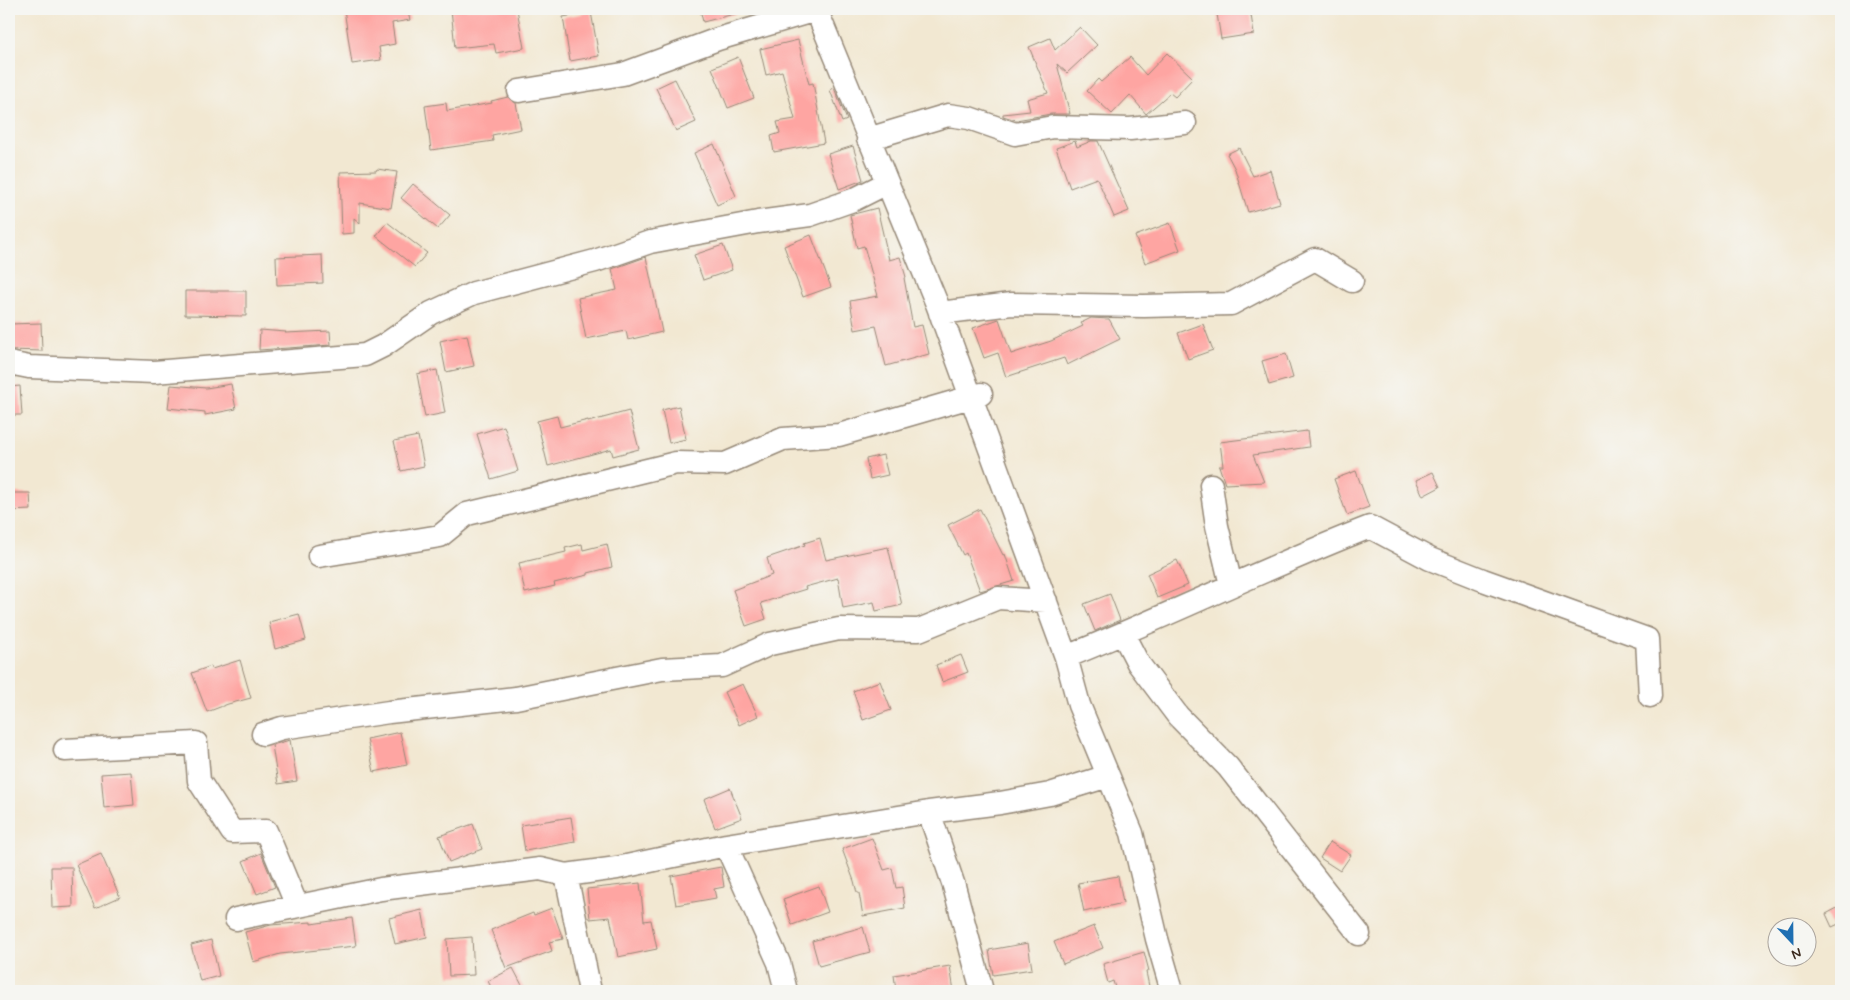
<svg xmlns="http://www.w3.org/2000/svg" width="1850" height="1000" viewBox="0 0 1850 1000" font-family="Mynerve,sans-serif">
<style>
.building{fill:#fea5a2}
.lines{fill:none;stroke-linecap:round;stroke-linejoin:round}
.minor-casing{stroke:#968978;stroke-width:25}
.minor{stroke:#fff;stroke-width:22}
</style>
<rect width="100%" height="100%" fill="#f6f6f2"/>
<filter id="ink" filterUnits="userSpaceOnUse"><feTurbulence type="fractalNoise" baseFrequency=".02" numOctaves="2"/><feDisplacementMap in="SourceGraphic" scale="10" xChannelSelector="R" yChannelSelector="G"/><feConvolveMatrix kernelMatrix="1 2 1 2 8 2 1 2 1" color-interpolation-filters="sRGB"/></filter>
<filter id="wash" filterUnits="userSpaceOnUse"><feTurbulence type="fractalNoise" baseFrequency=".0096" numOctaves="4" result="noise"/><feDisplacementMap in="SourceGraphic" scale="20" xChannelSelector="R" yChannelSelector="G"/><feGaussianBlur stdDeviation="1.12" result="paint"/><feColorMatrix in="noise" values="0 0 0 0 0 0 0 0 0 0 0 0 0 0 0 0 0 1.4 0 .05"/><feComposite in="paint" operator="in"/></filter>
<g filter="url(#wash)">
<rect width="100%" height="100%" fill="#f2e8d2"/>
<g id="blocks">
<path class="building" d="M344,9H407L410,20L392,23L395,44L379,47L381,60L352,64Z
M451,9H517L524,48L496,53L494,44L455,48Z
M700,9H737L738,13L703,22Z
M1245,9H1250L1254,34L1221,39L1217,14Z
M591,12L599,56L570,61L563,17Z
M1080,27L1097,45L1067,73L1057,64L1070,114H1051L1016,120L1003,116V114L1030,111L1027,99L1048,93L1029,47L1050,38L1055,50Z
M798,40L809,84L813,83L824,143L774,152L771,136L780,133L777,122L795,119L782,71L766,75L760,49Z
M1167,53L1193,78L1175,97L1170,93L1146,114L1130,95L1112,114L1087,91L1098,79L1101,82L1130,57L1146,75Z
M738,57L754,98L728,108L712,68Z
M675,79L696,122L676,131L656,88Z
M834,88L847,120L842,122L830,90Z
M508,97L516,103L521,129L492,135L493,141L431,150L425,106L446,103L447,111L492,103L491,101Z
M1075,141L1077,147L1091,141H1098L1129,211L1114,217L1097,178L1070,188L1056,148Z
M714,144L736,196L717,205L694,153Z
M853,146L863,180L839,189L828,154Z
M1239,148L1253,176L1270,170L1280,203L1248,212L1235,169L1227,154Z
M377,169L397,172L391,208L360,203V223L354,218V233L342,234L340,172L376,171Z
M413,184L450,215L438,229L401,198Z
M877,208L889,260L900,257L906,277L904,278L913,327L922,325L929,354L886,366L876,326L855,330L850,301L878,296L864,246L857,248L850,215Z
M387,222L427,253L415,267L376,236Z
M1170,223L1180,250L1145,263L1135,236Z
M811,235L831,287L803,297L784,246Z
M723,245L732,270L703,280L694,255Z
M322,255L323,283L277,285L276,257Z
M646,257L662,332L628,340L626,331L586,339L578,298L617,290L612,269Z
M185,291H246V316L185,315Z
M1091,318L1109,319L1120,339L1067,365L1064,358L1006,377L998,353L984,358L973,328L999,319L1011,354L1051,341L1083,326L1081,323Z
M41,323L42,351L9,350V324Z
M1203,324L1213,350L1188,359L1178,333Z
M260,330L286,332L285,333L330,331L331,345L259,350Z
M467,335L474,366L446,372L440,341Z
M1286,354L1293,378L1269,385L1262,361Z
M437,370L445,413L425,417L417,374Z
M231,384L236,409L205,415V412L168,408L171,385L206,388Z
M20,386L22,415H9V387Z
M679,406L686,439L669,443L662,410Z
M629,411L639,449L613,456L611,449L548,466L537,421L557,416L560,427L588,420V422Z
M504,426L518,471L491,479L477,434Z
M1307,431L1309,447L1253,455L1264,482L1225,484L1219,466H1223L1220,442Z
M418,436L424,466L401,471L394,441Z
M883,455L888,475L870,479L866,459Z
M1356,471L1369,507L1347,515L1334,479Z
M1433,472L1440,487L1423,496L1416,480Z
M9,493H30L31,510L9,511Z
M980,509L1003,555L1005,554L1014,581L980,591L966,553L963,555L948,525Z
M820,538L826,560L888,547L902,605L876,611L874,602L843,608L838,578L805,587L806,589L761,603L766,619L746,626L733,590L772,575L767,558L805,545L804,543Z
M582,544L583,550L607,544L612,567L588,573V575L554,583L555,586L525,593L519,563L566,552L565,548Z
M1177,560L1188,585L1157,598L1147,574Z
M1110,594L1120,620L1095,631L1084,604Z
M299,614L306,640L275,649L269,622Z
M961,655L968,672L942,682L936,665Z
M240,660L251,698L228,704L207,712L192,673L211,666L212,669Z
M880,681L891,710L863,720L853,691Z
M743,684L758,716L739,725L724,692Z
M400,732L407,765L374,772L367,739Z
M290,740L297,781L278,784L272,745Z
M131,772L134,805L104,808L101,774Z
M730,788L742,818L715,828L704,799Z
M571,817L575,842L525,851L521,825Z
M473,824L482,849L449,862L439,836Z
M872,838L884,870L892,868L896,888L902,887L905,908L863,916L859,893H857L854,881L842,849Z
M1330,842L1351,855L1340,871L1320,858Z
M261,853L275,887L257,894L243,861Z
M101,854L120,897L95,908L76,865Z
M51,867H72L73,907L52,908Z
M721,867L724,887L714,889L716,898L676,905L671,876Z
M1118,876L1123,903L1084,912L1078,883Z
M640,883L644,921L651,920L657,949L618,957L610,917L590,919L587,889Z
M819,886L828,912L792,925L783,899Z
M1841,906V923L1832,927L1826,914Z
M552,908L563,939L549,942L552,951L506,968L491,930L533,913L534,915Z
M422,910L427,937L395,944L389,918Z
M352,918L356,946L280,954L253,962L245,932L271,925L311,922V924Z
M1094,926L1103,948L1063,964L1054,942Z
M863,927L870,952L819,966L812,941Z
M472,937L474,975L449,976L447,939Z
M211,940L219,976L200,981L191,945Z
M1028,943L1032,969L993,975L989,950Z
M1144,952L1149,971L1146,972L1150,991H1116L1113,981L1108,983L1103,964Z
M950,966L954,991H896L894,975Z
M513,968L525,991H493L488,981Z"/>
</g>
</g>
<g filter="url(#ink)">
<use href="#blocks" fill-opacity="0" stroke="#968978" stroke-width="1"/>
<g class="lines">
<g class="minor-casing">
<path id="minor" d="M816,9L937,304L1066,657L1079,705L1132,833L1157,939L1172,991
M519,91L623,74L718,39L816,10
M868,139L948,115L969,118L1015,134L1053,127L1130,129L1185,123
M940,313L1011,304L1144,306L1231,304L1315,259L1352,281
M9,363L29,367L154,372L365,355L383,346L431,313L474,293L595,261L650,242L758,222L810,215L853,200L887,183
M1211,485L1217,526L1231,585
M319,556L440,536L467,514L676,463L725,464L783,439L839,435L981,394
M1123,634L1138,663L1178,716L1228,767L1359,934
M1066,657C1168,616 1267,567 1370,527L1430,559L1483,580L1647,639L1650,696
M263,734L282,728L389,712L516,698L662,669L722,666L770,644L839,629L919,630L998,598L1046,601
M65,750L196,743L199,781L232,832L266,831L297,906
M236,919L381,889L540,869L566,875
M590,991L566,875L617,868L726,845
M786,991L779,963L726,845L929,812
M982,991L954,886L929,812L1000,803L1050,794L1108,776"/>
</g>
<use href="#minor" class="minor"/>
</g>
</g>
<rect width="1850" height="1000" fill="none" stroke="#f6f6f2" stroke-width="30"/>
<g transform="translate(1792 942) rotate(158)"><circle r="24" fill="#f6f6f2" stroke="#aba49d"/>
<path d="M0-4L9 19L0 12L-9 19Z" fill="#1f6fb2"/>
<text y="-8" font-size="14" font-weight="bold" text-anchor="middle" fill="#3b2a1e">N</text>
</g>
</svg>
